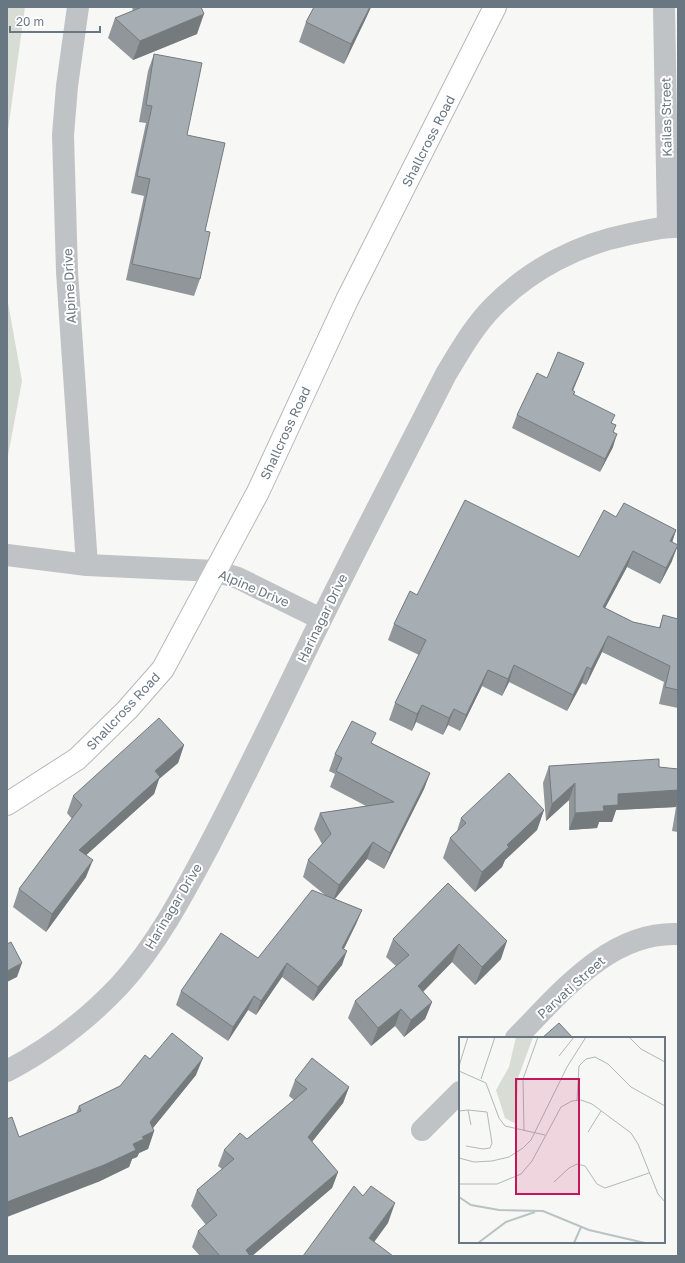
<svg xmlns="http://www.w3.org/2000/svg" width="685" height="1263" viewBox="0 0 685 1263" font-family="'Golos Text',sans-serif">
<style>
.green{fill:#d7dcd4}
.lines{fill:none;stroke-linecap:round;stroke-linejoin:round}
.secondary-casing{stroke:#b4b8bc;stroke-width:24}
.street{stroke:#bfc3c6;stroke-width:22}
.secondary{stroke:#fff;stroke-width:22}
.wall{fill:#90969a}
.shaded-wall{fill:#757a7d}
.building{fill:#a7aeb3;stroke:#757a7d}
.labels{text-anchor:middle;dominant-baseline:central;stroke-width:4;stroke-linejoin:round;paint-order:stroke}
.street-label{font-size:13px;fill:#697783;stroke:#fff}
.inset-river{fill:none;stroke:#b8c3c6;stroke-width:2}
.inset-road{fill:none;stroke:#b1b8bd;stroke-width:1}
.view{fill:#c2185b;fill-opacity:0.15;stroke:#c2185b;stroke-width:2}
.inset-edge{fill:none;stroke:#697783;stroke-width:2}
</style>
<rect width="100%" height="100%" fill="#f7f7f5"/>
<path class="green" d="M7,7H25L7,137Z
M7,297L22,381L7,461Z"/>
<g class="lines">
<g class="secondary-casing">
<path id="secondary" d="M7,804L77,759L127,710L163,669L258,492L347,300L495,7"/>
</g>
<path class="street" d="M78,7L67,86L63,135L67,272L87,565
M664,7L668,226
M7,555L87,565L215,571L238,578L321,619
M516,1038C560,994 609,931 678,934
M7,1071C49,1049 87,1020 120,985C158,943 184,893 210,844C246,775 279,706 313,636C356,548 402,461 446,374C460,351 474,326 493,307C530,269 579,244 630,234C646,231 662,226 678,227
M422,1130L460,1092"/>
<use href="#secondary" class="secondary"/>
</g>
<path class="wall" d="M132,7H201L197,34L133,60L108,38L115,18L133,11Z
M314,7H371L366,18L344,64L299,42L306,22Z
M154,54L187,135L205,231L200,279L194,296L126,280L144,196L131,193L146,123L139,122L148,71Z
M584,363L573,391L575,392L574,395L612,423L614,433L613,447L600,472L512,428L517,415L547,378Z
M616,517L676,530L672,542V561L660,584L627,567L605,608L633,622L659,628L663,615L678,619V708L659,704L664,682L602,652L586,685L582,683L567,711L509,682L502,696L482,686L460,731L448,725L443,735L416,722L412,731L389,720L395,703L419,655L388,640L394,624L417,595L579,557Z
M372,743L430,773L424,789L384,869L367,859L335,899L362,910L356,924L344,949L342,965L313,1001L282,977L256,1015L248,1010L228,1041L176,1005L181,991L258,958L325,895L303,877L308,860L322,844L314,829L320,813L366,806L330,787L335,774L329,771L335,754Z
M184,745L178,763L159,779L154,794L86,855V877L46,932L13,907L19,889L72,819L67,813L73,796Z
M549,766L659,767L678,769V832L672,831L676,807L616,810L612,822H599L597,828L569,830V800L546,821L543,783Z
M544,810L537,830L505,860L502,867L475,892L443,858L450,838L457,831L461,818Z
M448,883L501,959L475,985L452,962L423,992L432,1002L425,1019L404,1037L395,1026L371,1046L348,1018L355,1001L396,966L386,957L393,939Z
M150,1059L196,1075L153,1128L154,1131L148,1149L139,1153L137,1157L132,1159L129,1167L98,1182L19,1137L76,1113L79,1106L120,1086Z
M295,1080L349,1087L343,1103L312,1142L338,1172L332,1188L252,1256H200L192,1247L198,1231L206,1225L191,1206L197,1190L222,1169L218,1166L224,1150L247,1139L294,1100L289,1096Z"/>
<path class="shaded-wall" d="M370,7H371L366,18L344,64L351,44Z
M204,14L197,34L133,60L140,41Z
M584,363L579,376L567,403L572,390Z
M617,434L613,447L600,472L605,459Z
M676,530L671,546L670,541Z
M678,545L672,561L660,584L666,568Z
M633,551L627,567L597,623L603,607Z
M608,636L602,652L586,685L591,669Z
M514,665L509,682L502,696L508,679Z
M587,667L582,683L567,711L573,695Z
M488,670L482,686L460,731L466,715Z
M422,705L416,722L412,731L417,714Z
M454,709L448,725L443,735L449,718Z
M184,745L178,763L159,779L154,794L73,867L79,850L155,771Z
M430,773L424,789L384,869L390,853Z
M575,783L569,800L546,821L552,804Z
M678,790V801L676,807L616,810L612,822H599L597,828L569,830L575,813L603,806L618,794Z
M544,810L537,830L505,860L502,867L475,892L482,872L507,845Z
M373,842L367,859L333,901L339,885Z
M93,860L86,877L46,932L52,914Z
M362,910L356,924L337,962L342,948Z
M507,941L501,959L475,985L482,967Z
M459,944L452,962L411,1004L418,986Z
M347,951L342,965L313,1001L318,987Z
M22,963L17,977L7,982V971Z
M287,963L282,977L256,1015L261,1001Z
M254,996L248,1010L228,1041L233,1027Z
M432,1002L425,1019L404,1037L411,1020Z
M401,1009L395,1026L371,1046L378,1028Z
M203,1058L196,1075L148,1134L154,1131L148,1149L139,1153L137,1157L132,1159L129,1167L98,1182L7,1217V1202L133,1144L142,1137L150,1122Z
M349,1087L343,1103L302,1154L308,1137Z
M338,1172L332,1188L252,1256H244L246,1250Z
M395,1203L388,1223L364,1256L369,1238Z"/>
<path class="building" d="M142,7H201L204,14L140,41L115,18Z
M314,7H370L351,44L306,22Z
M154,54L202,63L187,135L225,143L205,231L210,232L200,279L132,264L150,179L137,176L152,106L146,105Z
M558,352L584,363L572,390L575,392L573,394L615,415L611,423L616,425L613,432L617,434L605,459L517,415L537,373L547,378Z
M465,500L579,557L604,510L616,517L624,503L676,530L670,541L678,545L666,568L633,551L603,607L633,622L660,628L663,615L678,619V690L665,687L670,666L608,636L591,669L587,667L573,695L514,665L508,679L488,670L466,715L454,709L449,718L422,705L417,714L395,703L426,640L394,624L410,591L417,595Z
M159,718L184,745L155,771L160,777L79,850L93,860L52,914L19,889L82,805L73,796Z
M352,721L376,733L371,743L430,773L390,853L373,842L339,885L308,860L331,834L320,813L394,802L336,771L342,758L335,754Z
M659,759V767L678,769V790L618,794V805L603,806L604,811L575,813V783L552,804L549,766Z
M509,773L544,810L507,845L509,847L482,872L450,838L466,823L461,818Z
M448,883L507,941L482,967L459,944L418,986L432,1002L411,1020L401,1009L378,1028L355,1001L409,955L393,939Z
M312,890L362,910L342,948L347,951L318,987L287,963L261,1001L254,996L233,1027L181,991L221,933L258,958Z
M11,942L22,963L7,971V944Z
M559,1023L573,1038H542Z
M172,1033L203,1058L150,1122L154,1131L142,1137L144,1139L133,1144L136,1150L104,1165L7,1202V1119L12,1117L19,1137L81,1111L79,1106L120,1086L145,1055L150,1059Z
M312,1058L349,1087L308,1137L338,1172L246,1250L250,1256H220L198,1231L217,1215L197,1190L234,1159L224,1150L240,1133L247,1139L307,1089L295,1080Z
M354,1186L363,1196L371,1186L395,1203L369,1238L393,1256H303Z"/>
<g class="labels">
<g class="street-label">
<text transform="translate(666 117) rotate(-91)">Kailas Street</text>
<text transform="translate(428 141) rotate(-63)">Shallcross Road</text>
<text transform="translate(69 286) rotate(-93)">Alpine Drive</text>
<text transform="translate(285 433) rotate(-65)">Shallcross Road</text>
<text transform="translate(254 588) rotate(23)">Alpine Drive</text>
<text transform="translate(322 618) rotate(-64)">Harinagar Drive</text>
<text transform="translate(123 711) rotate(-47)">Shallcross Road</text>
<text transform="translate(173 906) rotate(-59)">Harinagar Drive</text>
<text transform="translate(571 987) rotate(-42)">Parvati Street</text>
</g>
</g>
<g transform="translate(459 1037)">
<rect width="206" height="206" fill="#f7f7f5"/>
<path d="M57,0H74L59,41L57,87L46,81L37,53L50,30Z" fill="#d7dcd4"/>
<path class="inset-river" d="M0,160L12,168L40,173L84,174L130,193L186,206M19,206L47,185L76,175M115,206L122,190"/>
<path class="inset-road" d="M170,0L182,12L206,25M100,19L115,0M0,29L9,0M0,34L27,46L40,81L46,89L86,98M22,42L36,0M118,63L120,29L127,22L136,20L149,27L172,50L206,69M0,74L9,73L12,88M65,94L64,42L79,0M129,95L142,74M7,109L24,112L31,111L33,106L28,75L9,73M0,121L15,125L33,124L50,120L64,111L72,103L108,30L127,0M95,145L110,131L118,127L126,129L138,147L146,151L190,136M0,147H38L62,137L73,124L102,70L113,64L122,63L133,67L172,96L179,107L199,157L206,165"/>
<path class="view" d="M57,42H120V157H57Z"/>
<rect width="206" height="206" class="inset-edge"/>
</g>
<rect width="685" height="1263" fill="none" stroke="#697783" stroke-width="16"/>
<path d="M10 26v6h90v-6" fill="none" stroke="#697783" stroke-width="2"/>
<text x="16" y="26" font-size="12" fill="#697783" stroke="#ffffff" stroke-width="3" paint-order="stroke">20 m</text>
</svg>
